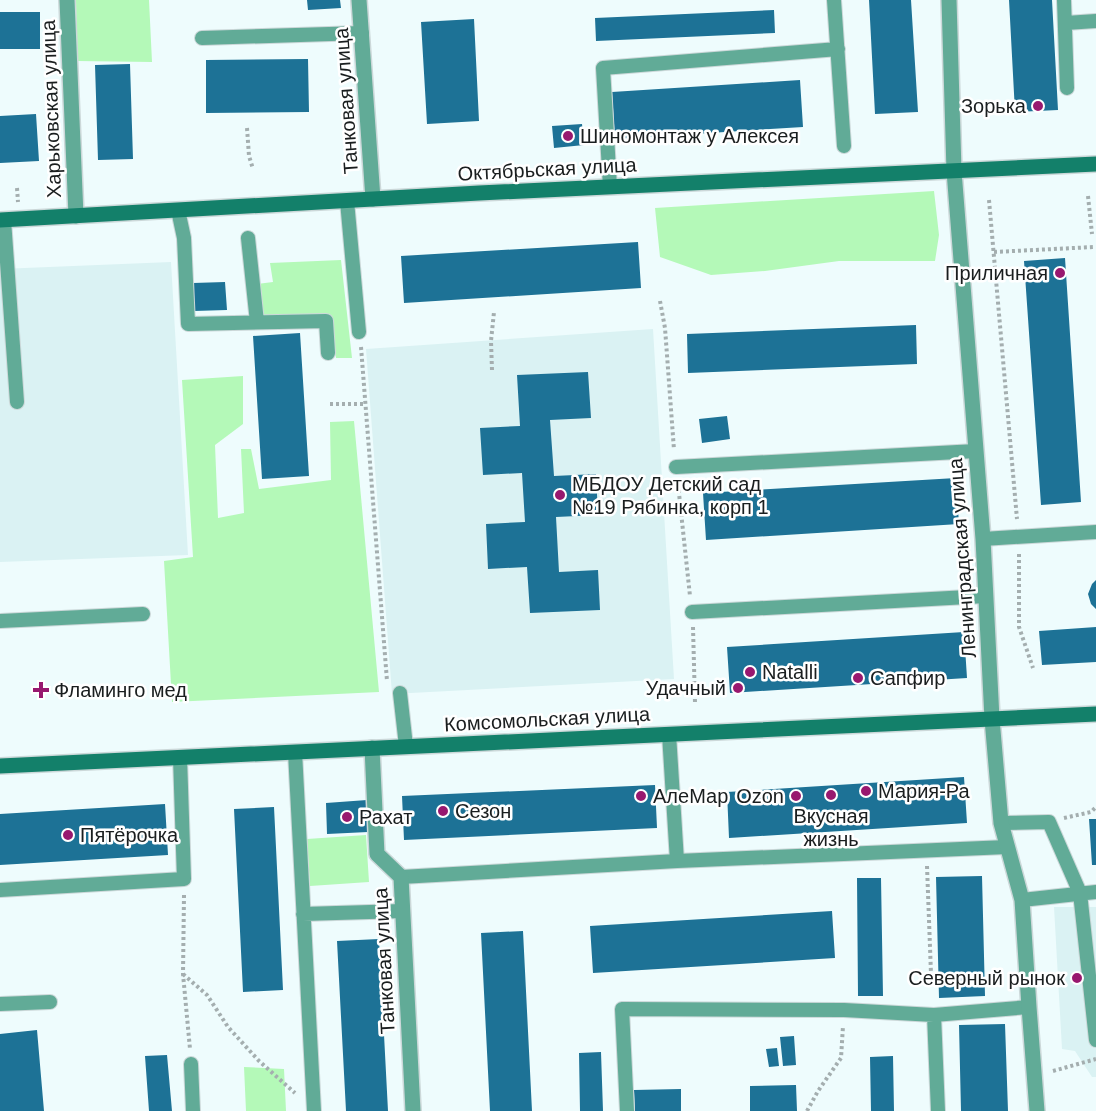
<svg xmlns="http://www.w3.org/2000/svg" width="1096" height="1111" viewBox="0 0 1096 1111" font-family="Arial,sans-serif">
<style>
.built{fill:#daf2f3}
.green{fill:#b4f9b8}
.building{fill:#1d7296}
.lines{fill:none;stroke-linecap:round;stroke-linejoin:round}
.service-casing{stroke:#ccd8d9;stroke-width:16}
.minor-casing{stroke:#ccd8d9;stroke-width:18}
.tertiary-casing{stroke:#ccd8d9;stroke-width:18}
.secondary-casing{stroke:#ccd8d9;stroke-width:18}
.path{stroke:#a4aeaf;stroke-width:4;stroke-dasharray:3 3;stroke-linecap:butt}
.service{stroke:#61ab97;stroke-width:14}
.minor{stroke:#61ab97;stroke-width:15}
.tertiary{stroke:#61ab97;stroke-width:15}
.secondary{stroke:#13806a;stroke-width:15}
.poi-dot{fill:#98186f;stroke:#fff;stroke-width:2}
.labels{text-anchor:middle;dominant-baseline:central;stroke-width:5;stroke-linejoin:round;paint-order:stroke}
.street-label{font-size:20px;fill:#1a1e1f;stroke:#fff}
.poi-label{font-size:20px;fill:#1a1e1f;stroke:#fff;text-anchor:start}
</style>
<rect width="100%" height="100%" fill="#eefcfd"/>
<path class="built" d="M171,262L188,555L0,562V269Z
M653,329L674,679L392,694L366,349Z
M1054,907H1096V1077H1092L1075,1051L1062,1049Z"/>
<path class="green" d="M76,0H149L152,62L77,61Z
M934,191L939,235L935,261H839L765,271L711,275L660,257L655,208Z
M341,260L352,358H336L330,314L261,318L257,284L273,282L270,263Z
M243,376V424L215,445L218,518L244,513L241,449H251L259,489L331,480L330,422L354,421L379,692L172,702L164,561L193,557L182,380Z
M366,835L369,882L310,886L307,839Z
M244,1067L284,1069L286,1111H246Z"/>
<path class="building" d="M307,0H340L341,8L308,10Z
M869,0H911L918,112L875,114Z
M1009,0H1052L1058,110L1015,112Z
M774,10L775,33L596,41L595,18Z
M0,12H40V49H0Z
M474,19L479,121L427,124L421,22Z
M308,59L309,112L206,113V60Z
M130,64L133,159L98,160L95,65Z
M800,80L803,127L615,139L612,92Z
M36,114L39,161L0,163V116Z
M582,124L584,145L554,148L552,126Z
M638,242L641,288L404,303L401,256Z
M1065,258L1081,502L1041,505L1024,261Z
M225,282L227,310L194,311L193,283Z
M916,325L917,364L688,373L687,334Z
M300,333L309,476L262,479L253,336Z
M588,372L591,418L550,420L554,476L596,474L598,515L556,517L559,572L598,570L600,610L530,613L527,567L488,569L486,524L525,522L522,473L483,475L480,428L520,426L517,375Z
M727,416L730,439L702,443L699,419Z
M956,478L959,524L706,540L703,493Z
M1096,580V609L1091,604L1088,594L1092,584Z
M1096,627V662L1042,665L1039,631Z
M964,632L967,678L730,693L727,647Z
M964,777L967,823L729,838L727,792Z
M655,785L657,828L404,840L402,796Z
M367,800L368,832L327,834L326,803Z
M165,804L168,855L0,865V814Z
M274,807L283,990L243,992L234,809Z
M1089,819H1096V865H1092Z
M982,876L985,996L939,998L936,877Z
M857,878H881L883,996H858Z
M832,911L835,958L593,973L590,926Z
M523,931L532,1111H490L481,933Z
M379,939L388,1111H346L337,941Z
M1005,1024L1008,1111H961L959,1025Z
M37,1030L44,1111H0V1034Z
M794,1036L796,1065L783,1066L780,1037Z
M777,1048L779,1066L769,1067L766,1049Z
M601,1052L603,1111H580L579,1053Z
M167,1055L172,1111H149L145,1056Z
M893,1056L894,1111H871L870,1057Z
M796,1085L797,1111H750V1086Z
M681,1089V1111H635L634,1090Z"/>
<g class="lines">
<g class="service-casing">
<path id="service" d="M834,0L844,146
M1064,0L1067,88
M1066,23L1096,21
M202,38L362,33
M610,187L603,68L838,49
M347,201L359,332
M178,210L184,238L188,324L326,321L328,353
M4,220L17,402
M248,238L257,322
M676,467L976,451
M983,539L1096,532
M692,612L986,596
M0,621L143,614
M400,693L406,746
M669,734L677,861
M295,752L314,1111
M1001,823L1049,822L1080,893L1096,1040
M401,877L677,861L1007,847
M0,890L184,879L180,757
M1022,900L1096,892
M303,914L403,911
M0,1004L50,1002
M934,1015L1029,1007
M191,1064L193,1111
M627,1111L622,1009L844,1010L934,1015L938,1111"/>
</g>
<g class="minor-casing">
<path id="minor" d="M67,0L76,216
M359,0L373,199
M992,719L1001,823L1022,900L1029,1007L1037,1111
M372,748L377,854L401,877L413,1111"/>
</g>
<g class="tertiary-casing">
<path id="tertiary" d="M949,0L954,171L983,539L992,719"/>
</g>
<g class="secondary-casing">
<path id="secondary" d="M0,220L479,193L1096,164
M0,766L1096,714"/>
</g>
<path class="path" d="M247,128L249,156L253,169
M17,188L18,202
M1088,196L1092,234
M989,200L1017,519
M994,252L1094,247
M660,301L665,328L674,450
M361,347L387,681
M492,370L491,341L494,312
M330,404H365
M678,484L690,596
M1019,554V627L1033,668
M693,627L695,703
M1064,818L1091,812L1096,807
M927,866L931,974
M184,895L183,974L190,1049
M183,974L207,995L228,1027L259,1061L295,1093
M1053,1071L1096,1059
M807,1111L818,1091L841,1058L843,1026"/>
<use href="#service" class="service"/>
<use href="#minor" class="minor"/>
<use href="#tertiary" class="tertiary"/>
<use href="#secondary" class="secondary"/>
</g>
<g class="poi-dot">
<circle cx="1038" cy="106" r="6"/>
<circle cx="568" cy="136" r="6"/>
<circle cx="1060" cy="273" r="6"/>
<circle cx="560" cy="495" r="6"/>
<circle cx="750" cy="672" r="6"/>
<circle cx="858" cy="678" r="6"/>
<circle cx="738" cy="688" r="6"/>
<path d="M38 681h6v6h6v6h-6v6h-6v-6h-6v-6h6z"/>
<circle cx="866" cy="791" r="6"/>
<circle cx="831" cy="795" r="6"/>
<circle cx="641" cy="796" r="6"/>
<circle cx="796" cy="796" r="6"/>
<circle cx="443" cy="811" r="6"/>
<circle cx="347" cy="817" r="6"/>
<circle cx="68" cy="835" r="6"/>
<circle cx="1077" cy="978" r="6"/>
</g>
<g class="labels">
<g class="street-label">
<text transform="translate(346 101) rotate(-94)">Танковая улица</text>
<text transform="translate(51 109) rotate(-92)">Харьковская улица</text>
<text transform="translate(547 169) rotate(-3)">Октябрьская улица</text>
<text transform="translate(962 558) rotate(-94)">Ленинградская улица</text>
<text transform="translate(547 719) rotate(-3)">Комсомольская улица</text>
<text transform="translate(384 961) rotate(-93)">Танковая улица</text>
</g>
<g class="poi-label">
<text x="1026" y="106" text-anchor="end">Зорька</text>
<text x="580" y="136">Шиномонтаж у Алексея</text>
<text x="1048" y="273" text-anchor="end">Приличная</text>
<text x="572" y="484">МБДОУ Детский сад<tspan x="572" dy="23">№19 Рябинка, корп 1</tspan></text>
<text x="762" y="672">Natalli</text>
<text x="870" y="678">Сапфир</text>
<text x="726" y="688" text-anchor="end">Удачный</text>
<text x="54" y="690">Фламинго мед</text>
<text x="878" y="791">Мария-Ра</text>
<text x="653" y="796">АлеМар</text>
<text x="784" y="796" text-anchor="end">Ozon</text>
<text x="455" y="811">Сезон</text>
<text x="831" y="816" text-anchor="middle">Вкусная<tspan x="831" dy="23">жизнь</tspan></text>
<text x="359" y="817">Рахат</text>
<text x="80" y="835">Пятёрочка</text>
<text x="1065" y="978" text-anchor="end">Северный рынок</text>
</g>
</g>
</svg>
